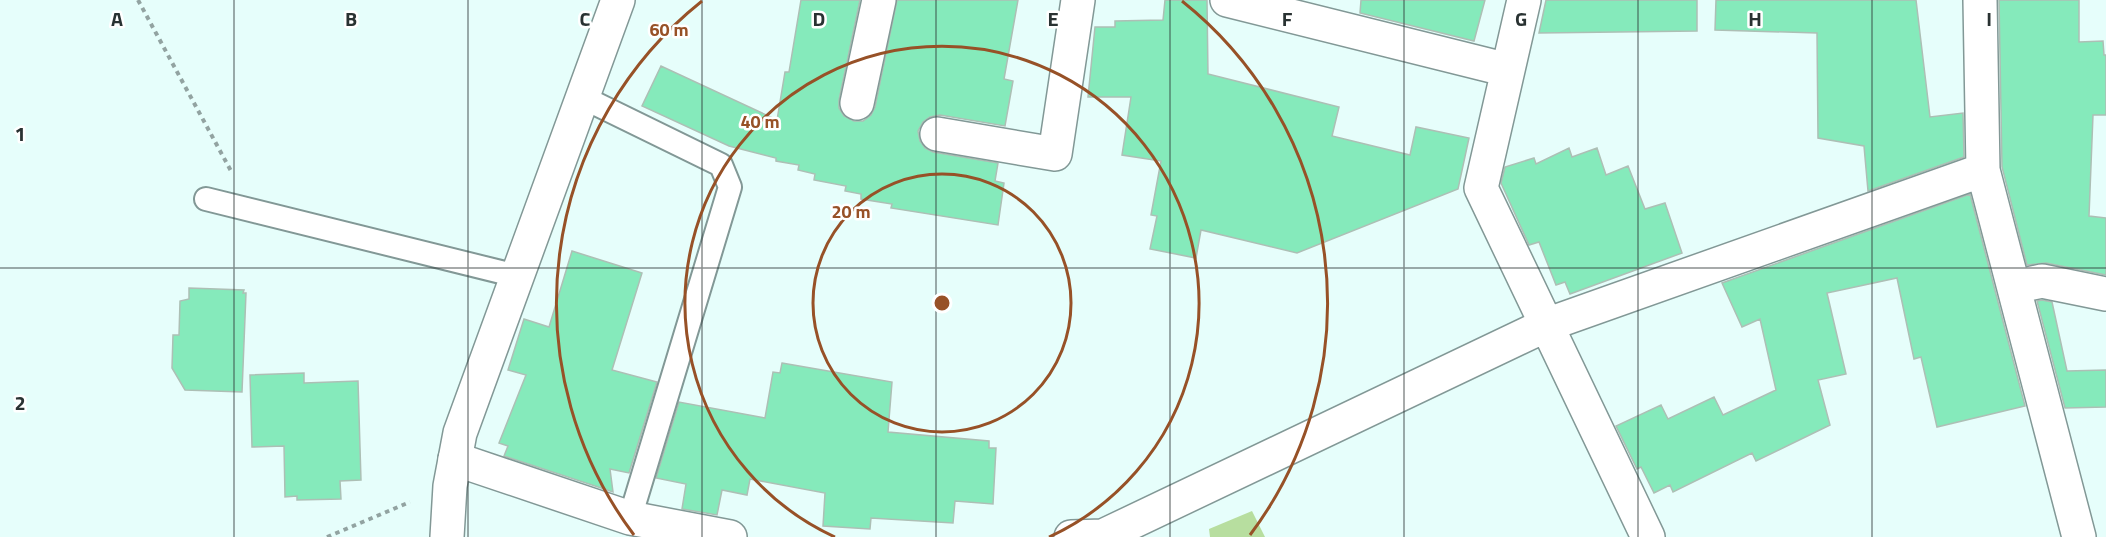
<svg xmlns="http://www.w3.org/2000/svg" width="2106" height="537" viewBox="0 0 2106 537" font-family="'Titillium Web',sans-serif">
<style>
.green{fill:#b7de9f}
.building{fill:#85eabb;stroke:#adbfb5;stroke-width:1.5}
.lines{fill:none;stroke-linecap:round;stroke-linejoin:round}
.service-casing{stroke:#829896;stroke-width:26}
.minor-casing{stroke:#829896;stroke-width:36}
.tertiary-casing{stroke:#829896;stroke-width:36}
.path{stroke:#92a3a1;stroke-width:4;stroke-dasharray:4.5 4.5;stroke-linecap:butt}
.service{stroke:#fff;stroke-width:22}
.minor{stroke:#fff;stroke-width:33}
.tertiary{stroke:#fff;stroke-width:33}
.grid{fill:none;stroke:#293232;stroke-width:1.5;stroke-opacity:0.55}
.ring{fill:none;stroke:#975127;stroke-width:3}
.grid-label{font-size:20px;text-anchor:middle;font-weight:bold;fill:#293232;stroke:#fff;stroke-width:5;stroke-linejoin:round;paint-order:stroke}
.centre{fill:#975127;stroke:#fff;stroke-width:3}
.ring-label{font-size:18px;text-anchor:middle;font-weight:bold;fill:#975127;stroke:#fff;stroke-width:5;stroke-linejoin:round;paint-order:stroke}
</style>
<rect width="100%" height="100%" fill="#e6fefb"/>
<path class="green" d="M1252,511L1265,537H1210L1209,529Z"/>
<path class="building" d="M801,0H860L839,100V108L844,116L854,121H863L871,115L875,107L897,0H1018L1004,79L1013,81L1005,126L940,115L930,117L923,122L918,131L920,141L925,148L933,152L998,163L995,181L1004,183L998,225L891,208L892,204L861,199V194L845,191L846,186L814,180L815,174L798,170L799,165L776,161V158L729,146L642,106L661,66L777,120L785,72H789Z
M1165,0H1207L1208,74L1339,107L1332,136L1410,155L1416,127L1469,138L1458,189L1297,253L1201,230L1196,258L1150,249L1157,216L1151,215L1161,161L1122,155L1131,97H1088L1095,27H1115V21L1163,20Z
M1361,0H1485L1474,41L1360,13Z
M1546,0H1697V31L1539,33Z
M1716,0H1916L1930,117L1963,113L1964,157L1868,191L1864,146L1818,138L1817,33L1715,30Z
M1999,0H2079V42L2103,41L2104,55H2106V115H2093L2089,216L2106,218V275L2046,263L2027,265L2002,167Z
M1569,148L1572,157L1597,148L1606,175L1628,166L1645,209L1665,203L1682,253L1570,294L1565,282L1556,285L1539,242L1529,245L1501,183L1505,167L1534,158L1536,164Z
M1970,194L2025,406L1937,427L1921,357L1914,359L1897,278L1827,293L1846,374L1818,380L1830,425L1756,461L1752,453L1673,492L1670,485L1654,493L1641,467L1637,469L1616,426L1661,405L1668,419L1714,397L1723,415L1776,390L1760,319L1742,327L1722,283Z
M572,251L642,273L612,370L657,382L629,473L610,469L613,492L504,456L508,446L499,443L526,375L508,370L524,319L549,327Z
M189,288L244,290L243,293H246L242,392L185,390L172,368L173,335H179L180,301L189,299Z
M2042,300L2052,302L2067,371L2106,370V407L2065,408L2037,301Z
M782,363L892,382L888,432L989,441V448H996L993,504L955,501L953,523L871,518L870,529L823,526L825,493L750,479L747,495L722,490L717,515L682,509L686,484L656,478L679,402L765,418L773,372L780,373Z
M304,373V383L358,381L361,480L340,481L341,499L297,500V496L285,497L284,446L252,447L250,375Z"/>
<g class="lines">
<g class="service-casing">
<path id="service" d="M584,98L721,165L730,187L630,518
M206,199L517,276"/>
</g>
<g class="minor-casing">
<path id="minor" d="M1227,0L1508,70
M1524,0L1481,188L1648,537
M1980,0L1983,170L2079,537
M857,103L879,0
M937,134L1055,154L1078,0
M2014,287L2042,281L2106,294
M455,459L630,518L730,537
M1071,537L1103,536L1546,325L1983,170"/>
</g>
<g class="tertiary-casing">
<path id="tertiary" d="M447,537L450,486L460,433L618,0"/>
</g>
<path class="path" d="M138,0L231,171
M327,537L410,502"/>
<use href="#service" class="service"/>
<use href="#minor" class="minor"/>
<use href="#tertiary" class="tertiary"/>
</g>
<path class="grid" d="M234,0V537M468,0V537M702,0V537M936,0V537M1170,0V537M1404,0V537M1638,0V537M1872,0V537M0,268H2106"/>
<g class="ring">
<circle cx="942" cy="303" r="129"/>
<path d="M835 537A257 257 0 1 1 1049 537"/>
<path d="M634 535A386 386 0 0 1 702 1M1182 1A386 386 0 0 1 1250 535"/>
</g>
<g class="grid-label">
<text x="117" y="26">A</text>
<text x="351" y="26">B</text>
<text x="585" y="26">C</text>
<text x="819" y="26">D</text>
<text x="1053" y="26">E</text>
<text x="1287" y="26">F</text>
<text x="1521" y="26">G</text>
<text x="1755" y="26">H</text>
<text x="1989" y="26">I</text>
<text x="20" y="141">1</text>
<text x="20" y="410">2</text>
</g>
<circle cx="942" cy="303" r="9" class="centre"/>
<g class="ring-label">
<text x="669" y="36">60 m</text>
<text x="760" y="128">40 m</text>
<text x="851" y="218">20 m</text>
</g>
</svg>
